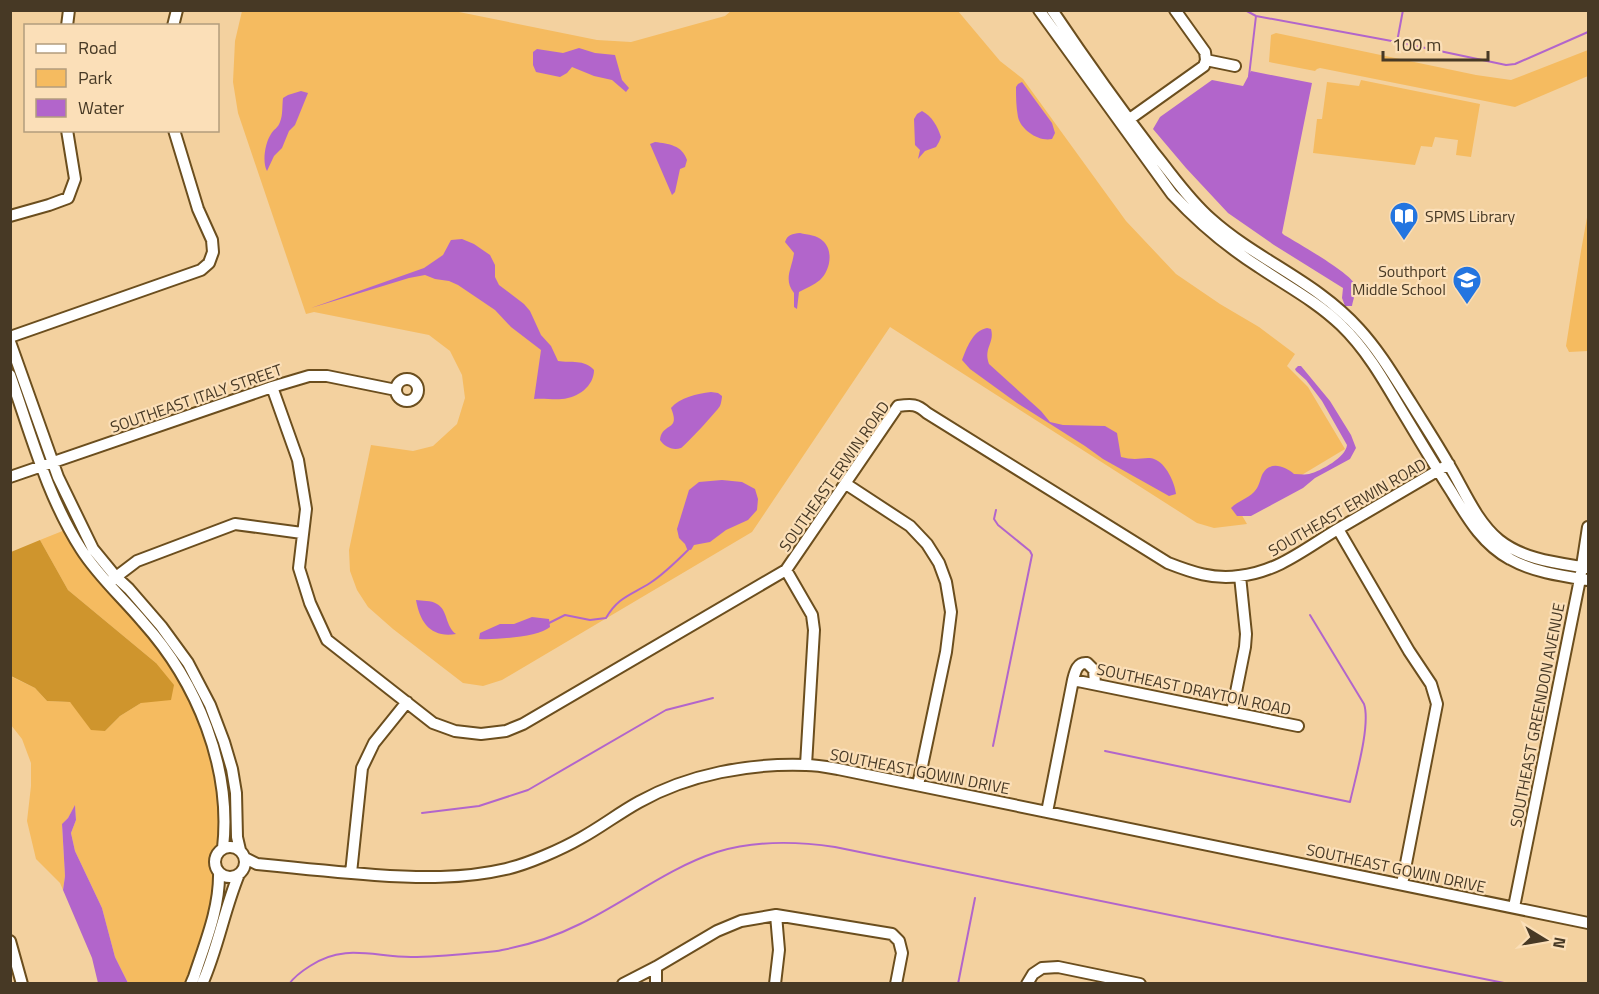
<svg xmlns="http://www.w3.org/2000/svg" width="1599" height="994" viewBox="0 0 1599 994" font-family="'Titillium Web',sans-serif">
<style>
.green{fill:#f5bb60}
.forest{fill:#cf952d}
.water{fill:#b265cb}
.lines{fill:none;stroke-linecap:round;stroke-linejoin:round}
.stream{stroke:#b265cb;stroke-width:2}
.minor-casing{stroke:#6b4e1e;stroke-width:14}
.minor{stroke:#fff;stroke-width:10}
.labels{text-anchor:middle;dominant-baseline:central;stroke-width:4.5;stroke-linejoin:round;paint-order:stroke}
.poi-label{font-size:16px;fill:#473925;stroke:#fbdfb8;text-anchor:start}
.street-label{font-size:16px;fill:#473925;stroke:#fbdfb8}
</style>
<rect width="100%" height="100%" fill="#f3d19f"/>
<path class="green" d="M242,11H454L597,40L631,42L725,16L731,11H958L1000,61L1023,79L1126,221L1176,274L1220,304L1259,327L1295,354L1287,366L1308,387L1345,449L1240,512L1247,524L1214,528L1197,523L890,327L752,532L502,680L483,686L463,683L393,629L368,607L357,590L350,571L349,550L371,445L413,451L433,446L457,424L465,398L462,375L450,351L429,335L314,312L306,314L238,113L233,82L235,41Z
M1276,33L1476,75L1511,80L1588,50V76L1515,107L1320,68L1317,69L1315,71L1269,62L1271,35Z
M1361,80L1480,104L1471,157L1456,155L1458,140L1435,137L1432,147L1421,146L1415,165L1313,153L1317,119H1322L1327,82L1359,86Z
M1588,212V351L1569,352L1566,346L1581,251Z
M65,530C78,548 90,569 104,587C114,600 128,610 139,623C182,672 212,735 220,800C221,815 219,831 219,846L214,851L211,856V865L215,873L212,908L191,975L186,983H128L115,957L102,908L75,851L71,833L76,820L75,806L68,818L62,825L65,876L63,890L60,883L36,859L27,821L31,786V763L22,739L11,725L10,676L35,688L47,701L70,702L105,731L120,716L141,703L156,663L68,590L40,540Z"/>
<path class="forest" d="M40,540L68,590L156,663L174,685L171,700L141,703L120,716L105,731L91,730L70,702L47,701L35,688L11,676V552Z"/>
<path class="water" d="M579,48L595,53L615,55L622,80L629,88L626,92L612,80L594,76L572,67L567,73L560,77L536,72L533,65V52L537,49L563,53Z
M1251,71L1312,83L1282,233L1284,235C1298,243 1348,272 1354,283C1358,289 1353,299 1352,306H1345L1342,298L1343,288L1274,245L1228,213L1186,168L1153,129L1160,117L1212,80L1243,86Z
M1022,82L1052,123L1055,133L1052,139C1039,142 1021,130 1018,117C1016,107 1016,96 1016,87L1018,84Z
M301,91L308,93L295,125L289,131L282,148L274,156L267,171C262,162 265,143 271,134C274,129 278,128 280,122C283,115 282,106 283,98L288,95Z
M922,111C932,116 938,127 941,137L939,142L936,147L925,151L918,159L920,150L915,145L914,119L917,114Z
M655,142C669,144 682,145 687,160L685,167L680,169L675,192L672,195L650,144Z
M800,233C808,235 817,235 823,241C834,251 830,271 820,280C814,285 806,288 799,292L797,309L794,307V293C783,279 792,269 794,253L785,242C788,234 792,234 800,233Z
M462,239L474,244L490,255L495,265V277L499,285L524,304L530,311L541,335L551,346L558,361C571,363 584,359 594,370C594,386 578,398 562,399C553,400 544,398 534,399L541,350L511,327L495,310L458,285L449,281L435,279L425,275L409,278L311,308L424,268L443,255L451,240Z
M987,328L991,329C995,343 983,348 989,364L1041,411L1050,422L1063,425L1105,426L1117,433L1121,457C1126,458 1130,459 1135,459C1141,459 1149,457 1154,459C1166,463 1175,483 1176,494L1169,496L1103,459L1085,446L1017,403L970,369L962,360C967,348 972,331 987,328Z
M1298,366H1301L1330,401L1351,435L1356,448L1350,459L1315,478L1303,488L1251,516H1237L1231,508C1238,501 1247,499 1254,492C1259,487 1260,480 1262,475C1269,460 1285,466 1294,474C1299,474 1305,475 1309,474C1321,471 1346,457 1347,445L1322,401L1306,380L1296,371L1295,369Z
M711,392L718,393L722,396C722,398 721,404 720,406C718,410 684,447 681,448C672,451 664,446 660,440C662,422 681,432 671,408C680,397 697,394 711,392Z
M722,480L742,482L755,489L758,499L757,510L748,520L726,530L710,542L694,545L691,550L687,549L685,544L679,538L677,529L689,490L699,482Z
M416,600C422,601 431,600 437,604C448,610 445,626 456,634C431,638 420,623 416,600Z
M532,617L549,619L550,627C539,637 495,640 479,639L480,633L500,624H514Z
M75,805L76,820L71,833L75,851L102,908L115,957L128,983H98L92,958L63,890L65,876L62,824L68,818Z"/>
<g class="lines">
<path class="stream" d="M1245,10L1256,16L1397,42L1506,65L1515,64L1588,32
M1397,42L1403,10
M1249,76L1256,16
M549,623L565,615L590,620L606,618C618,597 631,595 650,583C664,574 677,561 689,549
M993,746L1032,555L1030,551L998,525L994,519L996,510
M1105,751L1350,802C1355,779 1371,725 1364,704L1310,615
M422,813L479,806L528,790L666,710L713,698
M289,984C295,976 302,971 310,966C344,943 374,957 411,957C433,957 454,955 475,953C484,952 494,952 502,950C529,945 556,936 580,924C627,901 668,868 717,852C756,840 795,841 835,847L1509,984
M958,984L975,898"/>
<g class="minor-casing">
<path id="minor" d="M1039,10L1172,194C1198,222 1226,246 1259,267C1287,286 1316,301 1341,325C1365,348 1382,377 1399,406C1416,434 1433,463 1451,491C1467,517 1482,544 1510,559C1533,572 1562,576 1588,580
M1052,10C1085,59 1119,107 1155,154C1173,176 1189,200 1211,219C1258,261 1316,281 1359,329C1380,352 1395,378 1411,403C1424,424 1437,444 1449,465C1464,490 1476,521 1499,540C1524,560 1558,563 1588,568
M1175,10L1205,52L1206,60
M67,26L69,10
M173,26L177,10
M1206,60L1235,66
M1124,123L1204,66L1206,60
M10,216L49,205L68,198L75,179L67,130
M10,337L201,270L209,263L213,252L212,240L198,209L174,130
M10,342L58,477L93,549L116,577L129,589L161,626L188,663L210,705L224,742L232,769L236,793L237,837L240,850
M10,375C31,434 47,496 81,549C98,576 122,597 143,622C197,682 232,767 223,848
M396 390a11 11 0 1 1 22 0a11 11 0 1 1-22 0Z
M272,387L298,460L306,509L299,568L310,603L327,640L433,723L455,731L481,734L506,731L523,724L786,570L898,406C912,404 917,404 927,413L1168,563C1191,572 1214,580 1239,576C1278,572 1306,548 1338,529C1375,507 1412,486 1449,464
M10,477L272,387L309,376H327L396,390
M846,484L910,526L927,544L939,563L946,582L951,612L946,652L918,785
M1338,529L1409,651L1431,684L1437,704L1402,884
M786,570L812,615L814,630L806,765
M112,580L137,561L235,524L302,533
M1073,680C1075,672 1077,662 1087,663L1094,670L1095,684
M1232,712L1245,647L1246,634L1240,576
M1047,812L1073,680L1298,726
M215 862a15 15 0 1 1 30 0a15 15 0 1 1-30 0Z
M245,858L257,864C296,868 336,872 375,875C419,878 463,879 506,869C528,864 562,849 581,838C601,827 619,813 639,802C689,774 750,763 806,765C817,765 827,767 838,769L1588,923
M351,873L362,768L374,743L407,702
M1514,907L1580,579L1588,527
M10,941L22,984
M656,967V984
M191,984L194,977C205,943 220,908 219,872
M202,984C218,948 224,910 239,874
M623,984L656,967L717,931L741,921L776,915L892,934L899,941L902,953L896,984
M775,984L779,950L776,915
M1027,984L1033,974L1042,968L1058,967L1140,984"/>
</g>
<use href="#minor" class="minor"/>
</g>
<defs>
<g id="library-pin" transform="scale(1.5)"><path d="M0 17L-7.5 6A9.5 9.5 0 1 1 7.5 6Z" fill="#2375e0" stroke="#fbdfb8"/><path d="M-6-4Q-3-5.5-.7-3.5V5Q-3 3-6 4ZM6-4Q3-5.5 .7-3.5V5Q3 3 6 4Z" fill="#fff"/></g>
<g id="school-pin" transform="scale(1.5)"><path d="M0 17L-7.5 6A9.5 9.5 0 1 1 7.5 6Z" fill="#2375e0" stroke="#fbdfb8"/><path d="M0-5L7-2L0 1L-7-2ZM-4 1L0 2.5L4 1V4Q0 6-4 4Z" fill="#fff"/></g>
</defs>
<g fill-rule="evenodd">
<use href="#library-pin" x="1404" y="216"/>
<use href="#school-pin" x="1467" y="280"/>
</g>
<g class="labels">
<g class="poi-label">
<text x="1425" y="216">SPMS Library</text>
<text x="1446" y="271" text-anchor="end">Southport<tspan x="1446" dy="18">Middle School</tspan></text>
</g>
<g class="street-label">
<text transform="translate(196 398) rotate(-19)">SOUTHEAST ITALY STREET</text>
<text transform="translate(834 476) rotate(-55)">SOUTHEAST ERWIN ROAD</text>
<text transform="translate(1347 507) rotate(-30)">SOUTHEAST ERWIN ROAD</text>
<text transform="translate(1194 689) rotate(12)">SOUTHEAST DRAYTON ROAD</text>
<text transform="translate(1537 715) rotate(-79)">SOUTHEAST GREENDON AVENUE</text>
<text transform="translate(920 771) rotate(11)">SOUTHEAST GOWIN DRIVE</text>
<text transform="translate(1396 868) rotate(12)">SOUTHEAST GOWIN DRIVE</text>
</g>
</g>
<rect width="1599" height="994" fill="none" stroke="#473925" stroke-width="24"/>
<rect x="24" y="24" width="195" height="108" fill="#fbdfb8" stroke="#b39d7d" stroke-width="1.5"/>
<rect x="36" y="44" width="30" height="9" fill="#ffffff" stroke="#b39d7d" stroke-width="1.5"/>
<text x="78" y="54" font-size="18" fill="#473925">Road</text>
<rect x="36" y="69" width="30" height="18" fill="#f5bb60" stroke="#b39d7d" stroke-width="1.5"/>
<text x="78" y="84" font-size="18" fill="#473925">Park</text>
<rect x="36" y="99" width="30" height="18" fill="#b265cb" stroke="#b39d7d" stroke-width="1.5"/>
<text x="78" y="114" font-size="18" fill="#473925">Water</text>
<g transform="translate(1545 940) rotate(101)" stroke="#fbdfb8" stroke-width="4.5" paint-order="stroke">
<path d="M0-4.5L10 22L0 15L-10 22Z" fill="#473925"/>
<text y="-9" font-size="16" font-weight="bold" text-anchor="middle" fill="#473925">N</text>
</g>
<path d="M1383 51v9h105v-9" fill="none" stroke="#473925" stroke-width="3"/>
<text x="1392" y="51" font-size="18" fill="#473925" stroke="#fbdfb8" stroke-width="4.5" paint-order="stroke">100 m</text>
</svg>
